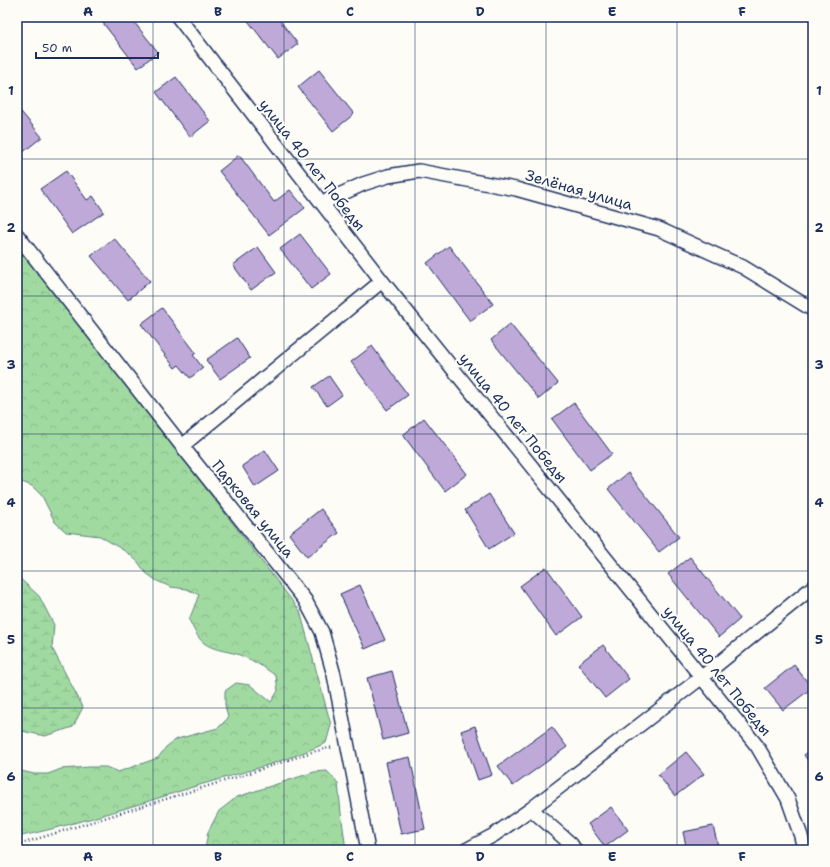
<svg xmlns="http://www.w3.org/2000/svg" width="830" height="867" viewBox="0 0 830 867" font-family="'Shantell Sans',sans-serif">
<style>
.forest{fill:url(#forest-crowns);stroke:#5e847f}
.wetland{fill:url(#wetland-marsh);stroke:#5e847f}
.building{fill:#bfa9d8;stroke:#1b2f5e}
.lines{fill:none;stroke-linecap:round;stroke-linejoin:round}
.street-casing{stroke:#1b2f5e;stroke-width:16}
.path{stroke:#1b2f5e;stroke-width:2.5;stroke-dasharray:1 3;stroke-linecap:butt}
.street{stroke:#fdfcf7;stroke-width:13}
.grid{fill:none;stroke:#1b2f5e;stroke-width:1;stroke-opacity:0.55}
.labels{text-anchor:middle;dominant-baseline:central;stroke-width:4;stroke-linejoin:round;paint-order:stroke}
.street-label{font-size:15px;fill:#1b2f5e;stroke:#fdfcf7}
.neatline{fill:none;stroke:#1b2f5e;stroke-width:1.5}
.grid-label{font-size:13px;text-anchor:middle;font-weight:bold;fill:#1b2f5e}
</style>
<defs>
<pattern id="forest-crowns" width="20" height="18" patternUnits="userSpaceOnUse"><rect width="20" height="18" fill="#a1daa0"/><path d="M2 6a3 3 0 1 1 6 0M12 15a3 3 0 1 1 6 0" fill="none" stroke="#8abb8c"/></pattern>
<pattern id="wetland-marsh" width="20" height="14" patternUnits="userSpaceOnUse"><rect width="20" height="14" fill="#a1daa0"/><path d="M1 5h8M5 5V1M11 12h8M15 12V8" fill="none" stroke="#8abb8c"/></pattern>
</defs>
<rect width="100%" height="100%" fill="#fdfcf7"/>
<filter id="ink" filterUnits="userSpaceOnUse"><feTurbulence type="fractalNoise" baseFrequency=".025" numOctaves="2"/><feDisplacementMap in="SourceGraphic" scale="8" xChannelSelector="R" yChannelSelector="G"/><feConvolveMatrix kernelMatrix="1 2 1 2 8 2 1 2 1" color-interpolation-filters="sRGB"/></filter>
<g filter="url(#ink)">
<path class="forest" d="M17,242L300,611L331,725L326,743C285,762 240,773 196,786C137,805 78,824 17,837V770L34,774H48L61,769L90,767H106L118,772L158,758L166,747L177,739L218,728L228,718L225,705V691L236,683L250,685L271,702L278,691L276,676C264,667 251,659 237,654C227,651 213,650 204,643C197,638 193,627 189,620L199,595L187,589L171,587L157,581L146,573L138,562L128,553L100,536L66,532L55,522L42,496L32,486L17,480Z
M327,771L338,783L341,813L346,850H205L208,832L219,811L237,797L314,772Z"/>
<path class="wetland" d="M17,576L39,596L54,625L52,648L83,707L73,727L45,736L17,730Z"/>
<path class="building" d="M111,17H130L158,52L138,68L103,23Z
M245,17H277L298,44L278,59Z
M319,70L354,114L333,131L298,87Z
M176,77L210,121L190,137L156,92Z
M17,107L42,137L17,157Z
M239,155L274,202L290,190L305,208L269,235L219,171Z
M66,171L87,200L93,196L104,212L72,234L40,189Z
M300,234L331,274L311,289L280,249Z
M114,238L150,281L128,300L91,256Z
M449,246L493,304L470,321L427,263Z
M258,247L276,272L251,290L233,265Z
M162,308L196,353L193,355L203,368L190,378L179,365L175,368L141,324Z
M510,324L558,383L539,399L491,340Z
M237,338L250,358L220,379L206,360Z
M372,346L408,395L387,410L351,362Z
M329,376L342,395L327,406L313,387Z
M574,403L612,454L590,470L552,419Z
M424,418L467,474L445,491L403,435Z
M265,450L279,471L255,487L242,466Z
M628,473L679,537L659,552L608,489Z
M489,494L514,533L489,549L465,510Z
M321,509L339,533L307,557L289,534Z
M690,557L740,619L719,637L668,574Z
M546,567L582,617L556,636L520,586Z
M360,585L385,640L365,649L340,594Z
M603,645L629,679L605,698L578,664Z
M794,665L812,688L783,710L765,688Z
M392,671L408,733L383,740L367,678Z
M475,726L492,775L478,780L461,731Z
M552,727L567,747L513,786L498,766Z
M813,748V768L804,755Z
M686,752L704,774L675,796L658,775Z
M410,757L425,829L401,834L386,762Z
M611,807L628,830L605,847L588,824Z
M713,826L719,850H687L683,832Z"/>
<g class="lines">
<g class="street-casing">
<path id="street" d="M178,17L382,281L757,746L788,799L801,836L804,850
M322,203L363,184L388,176L419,171L516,189L659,229L743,267L813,310
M17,235L182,446L305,600L322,632L334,675L368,850
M182,446L382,281
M531,809L571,844L575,850
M466,850L494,835L531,809L702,677L813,587"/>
</g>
<path class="path" d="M17,845L250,773L312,752L333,747"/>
<use href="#street" class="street"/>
</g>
</g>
<path class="grid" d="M153,17V850M284,17V850M415,17V850M546,17V850M677,17V850M17,159H813M17,296H813M17,434H813M17,571H813M17,708H813"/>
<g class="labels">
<g class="street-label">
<text transform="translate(312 165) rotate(52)">улица 40 лет Победы</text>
<text transform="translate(579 190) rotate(16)">Зелёная улица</text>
<text transform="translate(513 418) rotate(51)">улица 40 лет Победы</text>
<text transform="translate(253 509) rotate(51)">Парковая улица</text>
<text transform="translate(717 671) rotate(51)">улица 40 лет Победы</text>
</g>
</g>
<rect width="830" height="867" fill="none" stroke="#fdfcf7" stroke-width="44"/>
<path d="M36 52v6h122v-6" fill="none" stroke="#1b2f5e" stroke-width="2"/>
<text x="42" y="52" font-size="12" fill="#1b2f5e" stroke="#fdfcf7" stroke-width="3" paint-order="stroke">50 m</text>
<rect x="22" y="22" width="786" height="823" class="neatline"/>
<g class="grid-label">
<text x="88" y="16">A</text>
<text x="218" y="16">B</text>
<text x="350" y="16">C</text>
<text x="480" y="16">D</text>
<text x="612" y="16">E</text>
<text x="742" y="16">F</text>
<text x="11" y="95">1</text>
<text x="819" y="95">1</text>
<text x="11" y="232">2</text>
<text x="819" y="232">2</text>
<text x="11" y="369">3</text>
<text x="819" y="369">3</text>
<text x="11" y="507">4</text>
<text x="819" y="507">4</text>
<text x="11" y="644">5</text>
<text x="819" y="644">5</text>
<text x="11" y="781">6</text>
<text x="819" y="781">6</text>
<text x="88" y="861">A</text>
<text x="218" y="861">B</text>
<text x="350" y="861">C</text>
<text x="480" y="861">D</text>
<text x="612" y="861">E</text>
<text x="742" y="861">F</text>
</g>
</svg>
